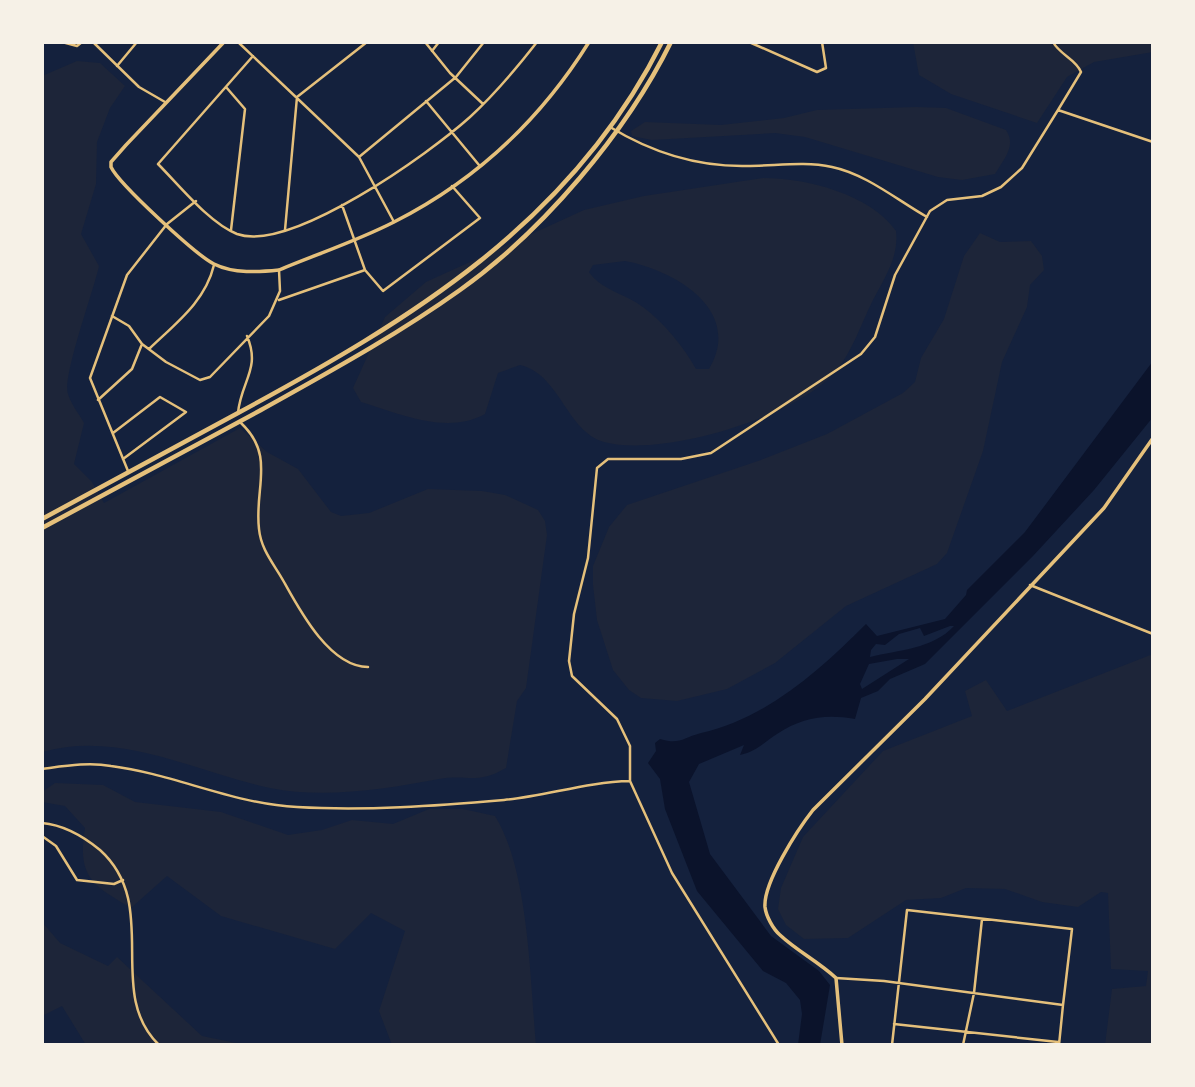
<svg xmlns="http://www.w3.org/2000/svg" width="1195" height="1087" viewBox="0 0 1195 1087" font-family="'Golos Text',sans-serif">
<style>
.green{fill:#1d2539;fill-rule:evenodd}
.water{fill:#0b132b;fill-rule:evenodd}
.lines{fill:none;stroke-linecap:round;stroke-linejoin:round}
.minor{stroke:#e5c07b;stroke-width:2.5}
.tertiary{stroke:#e5c07b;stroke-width:3.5}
.secondary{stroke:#e5c07b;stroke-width:3.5}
.primary{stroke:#e5c07b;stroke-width:4.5}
</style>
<rect width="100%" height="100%" fill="#14213d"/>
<path class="green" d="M913,42H1153V52L1094,62L1067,77L1037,123L951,94L919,75Z
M77,61L100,63L125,86L110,108L97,142L96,184L81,234L99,266C94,290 62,377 68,394C71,404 79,414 84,423L74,464L92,482L104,503L240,428L267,452L298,469L331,512L341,516L369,513L428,489L482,491L505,495L538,510L545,521L547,535L526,688L517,701L506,768C476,785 469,774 439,779C386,789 324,799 270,788C194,772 122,730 42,752V76Z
M916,107L946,108L1006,130C1017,146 1003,160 995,174L962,180L938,177L805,137L775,133L652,140L632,136L631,131L645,122L721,125L784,118L817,110Z
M763,178C806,178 870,194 896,231C899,257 885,277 873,300C862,322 852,352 836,371C797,417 662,458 604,442C566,431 560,374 520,365L498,373L485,414C447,435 400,414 361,402L353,388L385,317L426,282L584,210L644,196ZM625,261C674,270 744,310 709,369H696C684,347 664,323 643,307C626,294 601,290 589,272L593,265Z
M980,233L1000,242L1031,241L1042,256L1044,270L1030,285L1027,307L1002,362L983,451L947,553L937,564L846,606L775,663L727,689L677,701L641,698L629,690L613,670L597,620L593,585V566L609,527L627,505L758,461L827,434L903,393L915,382L921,358L944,319L964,256Z
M1153,654V1045H1105L1112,989L1146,986L1148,971L1111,969L1108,893L1101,892L1078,907L1042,902L1005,889L966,888L941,898L906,900L848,938L804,939L786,925L778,909L781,888L803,837L883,751L972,716L965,691L986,680L1007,711Z
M55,783L103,785L135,802L221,812L288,835L322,830L352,820L393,824L429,809H463L495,816C529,870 530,981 536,1045H392L379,1011L405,931L371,913L335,949L221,916L167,876L131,908C92,885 77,877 85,828L65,806L42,802V792Z
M42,922L60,943L108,966L117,957L202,1036L246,1045H86L62,1006L42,1016Z"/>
<path class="water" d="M1153,361V417L1094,490L1033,556L925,664L890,679L878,691L861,698L855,719C826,714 803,717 777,734C763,743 756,752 740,755L744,745L699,764L689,782L710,854L771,936L819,971L830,985L820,1045H798L802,1014L800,1000L786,983L763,971L697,891L665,809L660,779L648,763L656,751L655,743L660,739C680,745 682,738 701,733C767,718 819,671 866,624L877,636L945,619L966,595L967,590L1025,532ZM950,626H954C933,649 898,650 870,657L871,650L876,644L885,645L899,634L920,628L924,636ZM897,659H909L862,689L860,684L869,664Z"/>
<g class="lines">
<path class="minor" d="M62,42L77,46L82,42
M93,42L139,87L165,102
M238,42L359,157L394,222
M425,42L450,73L483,104
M749,42L817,72L826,68L822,42
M1053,42C1060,55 1076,59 1081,72L1058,110
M432,51L439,42
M253,56L158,164C179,185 209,223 237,234C291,253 430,153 470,117C495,94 516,69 537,42
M117,66L137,42
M226,87L245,109L231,230
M426,101L479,165
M610,127C651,152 698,167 747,166C776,166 804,161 832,167C866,174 897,200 927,217
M359,157L456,77L484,42
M342,205L365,270L383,291L480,218L452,186
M285,230L297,97L367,42
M279,300L365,270
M112,316L129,326L142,344L166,362L200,380L210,377L269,316L280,291L279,270
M149,349C176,323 205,302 214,265
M98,400L132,369L142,344
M238,413C241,381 261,369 247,336
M241,423C276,456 254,488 259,529C261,550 274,564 284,582C300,611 330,667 368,667
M113,433L160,397L186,412L123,459
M128,471L90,378L127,275L167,224L196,201
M1030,585L1153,634
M42,769C65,766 88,762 111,766C174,774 233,804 297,807C364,811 436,806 504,800C546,796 587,782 630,781L672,873L779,1045
M630,781V746L617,719L572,676L569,661L574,614L588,558L597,468L608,459H681L711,453L861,354L875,337L895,275L930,211L947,200L982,196L1001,187L1022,168L1058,110L1153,142
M42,823C64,825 83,836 100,850C162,906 104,992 159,1045
M42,836L56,846L77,880L114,884L123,880
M836,978L884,981L1063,1005L1059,1045
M894,1024L1058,1042
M892,1045L907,910L1072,929L1063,1005
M963,1045L974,993L982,919"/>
<path class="tertiary" d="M224,42L126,145L111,162V167C119,184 196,255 214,264C234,274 259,272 279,270C317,254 357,241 394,222C475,181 541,119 589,42"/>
<path class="secondary" d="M842,1045L836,978C819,962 797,951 780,935C773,929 766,916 765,907C763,883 798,829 813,810L925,699L1104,508L1153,438"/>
<path class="primary" d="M42,519C107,484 173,448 238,413C410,320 571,224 662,42
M42,528C115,489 188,450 261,410C329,372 397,335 460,290C543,231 626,133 671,42"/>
</g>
<rect width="1195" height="1087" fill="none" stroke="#f6f1e7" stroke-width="88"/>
</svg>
